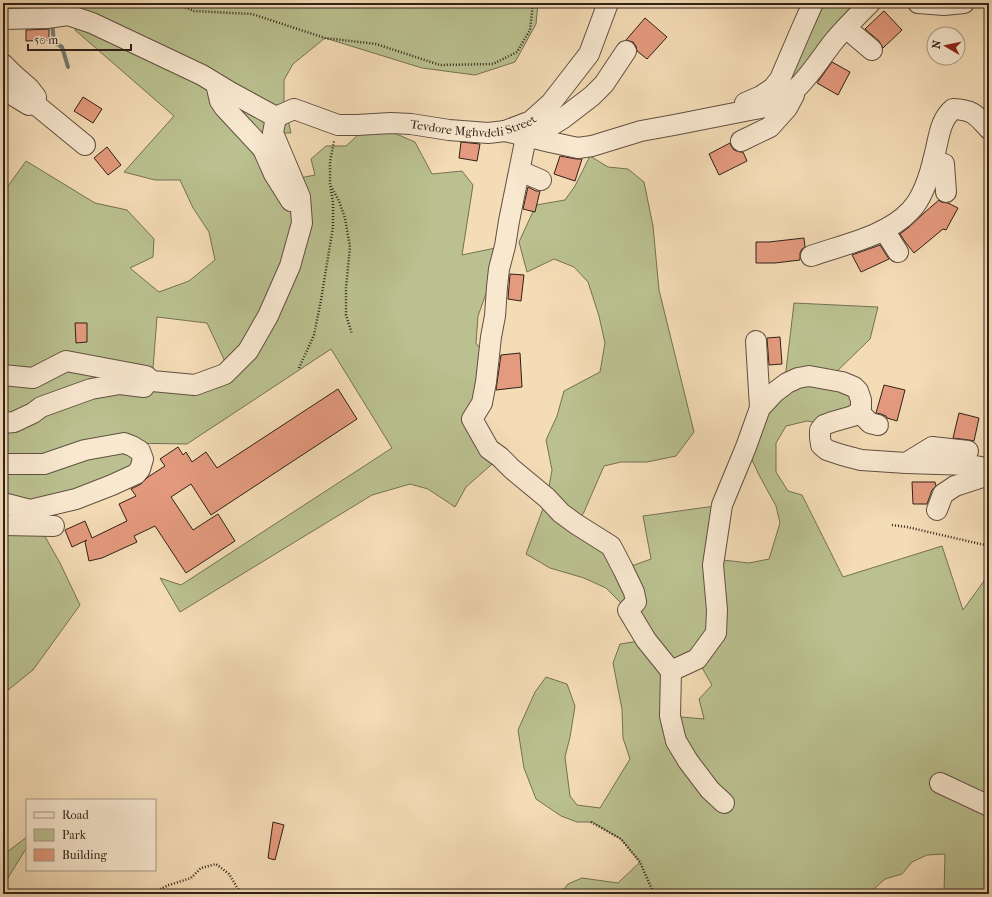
<svg xmlns="http://www.w3.org/2000/svg" width="992" height="897" viewBox="0 0 992 897" font-family="'IM FELL French Canon',serif">
<style>
.green{fill:#bac08f;stroke:#757054;fill-rule:evenodd}
.lines{fill:none;stroke-linecap:round;stroke-linejoin:round}
.stream{stroke:#717d74;stroke-width:4}
.building{fill:#e49a7e;stroke:#302118}
.minor-casing{stroke:#615040;stroke-width:22}
.path{stroke:#302118;stroke-width:2.5;stroke-dasharray:1 2;stroke-linecap:butt}
.minor{stroke:#f8e8d0;stroke-width:20}
.labels{text-anchor:middle;dominant-baseline:central;stroke-width:3.5;stroke-linejoin:round;paint-order:stroke}
.street-label{font-size:12px;fill:#302118;stroke:#f8e8d0}
</style>
<rect width="100%" height="100%" fill="#f4dcb6"/>
<filter id="stains"><feTurbulence type="fractalNoise" baseFrequency=".005" numOctaves="4"/><feColorMatrix values="0 0 0 0 .2 0 0 0 0 .09 0 0 0 0 .02 0 0 0 .5 -.17"/></filter>
<radialGradient id="worn" r=".72"><stop offset=".6" stop-color="#630" stop-opacity="0"/><stop offset="1" stop-color="#630" stop-opacity=".3"/></radialGradient>
<path class="green" d="M3,3H538L536,24L515,62L475,75L422,68L325,38L293,64L284,80V101L291,133H280L300,178L315,175L311,159L326,146H346L371,123L415,142L432,174L462,171L473,185L462,255L505,246L488,288L478,316L476,343L489,361L472,419L500,457L466,487L455,507L428,489L410,484L372,495L180,612L160,578L181,585L392,448L331,349L187,444L125,443L140,469L30,510L60,563L80,605L33,670L3,694V193L26,161L95,203L127,210L154,239L153,257L130,268L159,292L189,281L215,260L209,232L193,208L180,180H155L124,172L174,116L75,30L80,19H3ZM157,317L207,323L229,370L152,381Z
M811,3H870L799,88L777,78Z
M590,156L608,167L628,169L644,182L653,226L659,290L694,432L676,456L647,462H621L604,466L584,512L576,525L623,569L651,559L643,516L722,505L723,560L749,563L769,559L780,523L776,506L759,475L746,447L785,379L794,303L878,307L870,339L827,381L846,386L855,408L819,423L807,421L786,426L776,443V472L788,491L802,495L843,577L942,546L963,610L989,574V894H944L945,854L927,855L912,862L902,874L885,879L875,888L873,894H560L568,884L582,878L618,883L640,862L621,839L592,822H577L561,816L536,799L524,768L518,730L535,692L546,677L567,684L575,706L570,737L565,757L570,796L577,805L600,808L630,759L623,738L622,709L613,663L620,644L646,640L628,610L606,588L584,578L550,568L526,554L547,498L552,470L546,440L557,416L564,391L600,372L605,343L599,316L588,282L574,267L554,259L527,272L519,242L536,205L565,200L575,186ZM697,659L712,685L699,699L704,719L670,716L671,671Z
M27,837V847L3,886V855Z"/>
<g class="lines">
<path class="stream" d="M35,3L42,12
M52,23L54,42L62,47L68,67"/>
</g>
<path class="building" d="M884,11L902,30L883,48L879,41L865,29Z
M645,18L667,37L647,59L637,51L636,46L633,42L626,40Z
M49,29V40L26,41V30Z
M832,62L850,72L838,95L817,83Z
M83,97L102,109L93,123L74,111Z
M461,142L480,144L477,161L459,158Z
M730,143L731,146L734,150L740,152H743L747,161L719,175L709,154Z
M107,147L121,165L108,175L94,158Z
M560,156L576,159H582L575,181L554,174Z
M528,187L536,191H540L535,212L523,209Z
M939,200L941,202L948,203L958,208L946,230L943,229L914,253L906,243L900,234L908,228L924,213Z
M804,238L805,247L802,249L800,253V260L775,263H756V242H769Z
M880,245L889,259L861,272L852,255Z
M510,274L524,275L521,301L508,299Z
M75,323H87V342L76,343Z
M780,337L782,364L769,365L767,338Z
M520,353L522,387L496,390L501,355Z
M884,385L905,390L897,421L887,418L886,416L881,414L876,413Z
M338,389L357,419L211,515L191,484L171,497L193,530L218,514L235,541L186,573L155,526L134,536L137,542L102,558L89,561L85,542L87,540L72,547L65,530L85,521L92,538L127,521L119,504L136,496L131,489L141,484L148,477L165,466L160,459L178,447L183,455L186,452L192,462L206,452L217,468Z
M959,413L979,418L974,441L969,440L953,438Z
M912,482H935L936,486L932,490L927,504H913Z
M273,822L284,825L275,860L268,858Z"/>
<g class="lines">
<g class="minor-casing">
<g id="minor">
<path d="M918,3L944,5L964,3"/>
<path d="M3,19L47,18L68,15L92,23L202,75L230,92L276,117"/>
<path d="M846,28L872,50"/>
<path d="M626,51L604,84L592,96L562,119L541,132L526,137L509,221L505,246L499,269L497,287L495,316L491,337L486,382L482,403L472,419L489,449L500,457L512,469L547,498L561,513L576,524L611,546L623,569L634,592L636,602L628,610L646,640L671,671L670,716L676,741L688,761L710,790L724,803"/>
<path d="M3,64L13,74L29,88L36,97L35,104L29,105L14,96L3,87"/>
<path d="M216,84L220,101L224,107L263,149L274,174L291,201"/>
<path d="M745,103L761,96L773,88L780,79L801,30L813,3"/>
<path d="M35,104L85,145"/>
<path id="s1" d="M276,117L294,109L338,125H357L391,123L411,124L449,130L488,133L505,131L531,121L551,103L589,54L608,3"/>
<path d="M505,131L550,142L578,148L592,146L641,131L674,125L755,109C795,104 811,70 834,41C845,28 858,15 870,3"/>
<path d="M741,141L770,127L787,108L794,95"/>
<path d="M933,161L944,164L946,192"/>
<path d="M520,171L541,180"/>
<path d="M884,230L898,252"/>
<path d="M811,256C842,245 887,236 910,211C923,198 931,171 935,153C939,137 940,120 953,109C974,110 976,115 989,129"/>
<path d="M756,341L760,408"/>
<path d="M3,375L33,378L66,361L146,376L152,381L195,385L225,374L248,351L268,316L290,266L302,223L300,197L273,133L276,117"/>
<path d="M859,412L870,423L878,425"/>
<path d="M3,423L14,422L33,413L41,407L91,389L120,384L144,387"/>
<path d="M906,463L932,447L968,451"/>
<path d="M3,464H44L85,450L124,443L132,446L140,451L143,459L140,469L136,474L112,485L76,499L30,510L3,503"/>
<path d="M937,510L943,494L955,486L989,475"/>
<path d="M3,525L54,526"/>
<path d="M671,671L697,659L716,633L717,610L713,565L722,505L746,447L756,419L760,408L775,392L787,383L798,378L809,376L842,382L854,387L858,391L861,400V407L859,412L853,416L832,422L824,425L820,430V437L821,445L827,450L842,455L861,460L906,463L970,465L986,468L989,469"/>
<path d="M940,783L989,806"/>
</g>
</g>
<path class="path" d="M174,3L194,11L252,14L325,38L376,44L440,65L493,64L517,52L530,30L533,3
M331,186L339,201L345,218L350,247L346,288V315L352,334
M299,368L314,335L321,300L333,227V203L330,184V162L334,141
M892,525L907,527L989,546
M591,822L621,839L640,862L654,894
M153,894L154,892L169,885L191,878L201,868L216,864L229,874L241,894"/>
<use href="#minor" class="minor"/>
</g>
<g class="labels">
<g class="street-label">
<text stroke="none"><textPath href="#s1" startOffset="203">Tevdore Mghvdeli Street</textPath></text>
</g>
</g>
<rect width="992" height="897" fill="none" stroke="#f4dcb6" stroke-width="16"/>
<rect x="4" y="4" width="984" height="889" fill="none" stroke="#302118" stroke-width="2"/>
<rect x="8" y="8" width="976" height="881" fill="none" stroke="#302118"/>
<rect x="26" y="799" width="130" height="72" fill="#f8e8d0" stroke="#a89886"/>
<rect x="34" y="812" width="20" height="6" fill="#f8e8d0" stroke="#a89886"/>
<text x="62" y="819" font-size="12" fill="#302118">Road</text>
<rect x="34" y="829" width="20" height="12" fill="#bac08f" stroke="#a89886"/>
<text x="62" y="839" font-size="12" fill="#302118">Park</text>
<rect x="34" y="849" width="20" height="12" fill="#e49a7e" stroke="#a89886"/>
<text x="62" y="859" font-size="12" fill="#302118">Building</text>
<g transform="translate(946 46) rotate(279)"><circle r="19" fill="#f8e8d0" stroke="#a89886"/>
<path d="M0-3L7 15L0 10L-7 15Z" fill="#8f2418"/>
<text y="-6" font-size="11" font-weight="bold" text-anchor="middle" fill="#302118">N</text>
</g>
<path d="M28 44v6h103v-6" fill="none" stroke="#302118" stroke-width="2"/>
<text x="34" y="44" font-size="12" fill="#302118" stroke="#f8e8d0" stroke-width="3" paint-order="stroke">50 m</text>
<rect width="100%" height="100%" filter="url(#stains)"/>
<rect width="100%" height="100%" fill="url(#worn)"/>
</svg>
